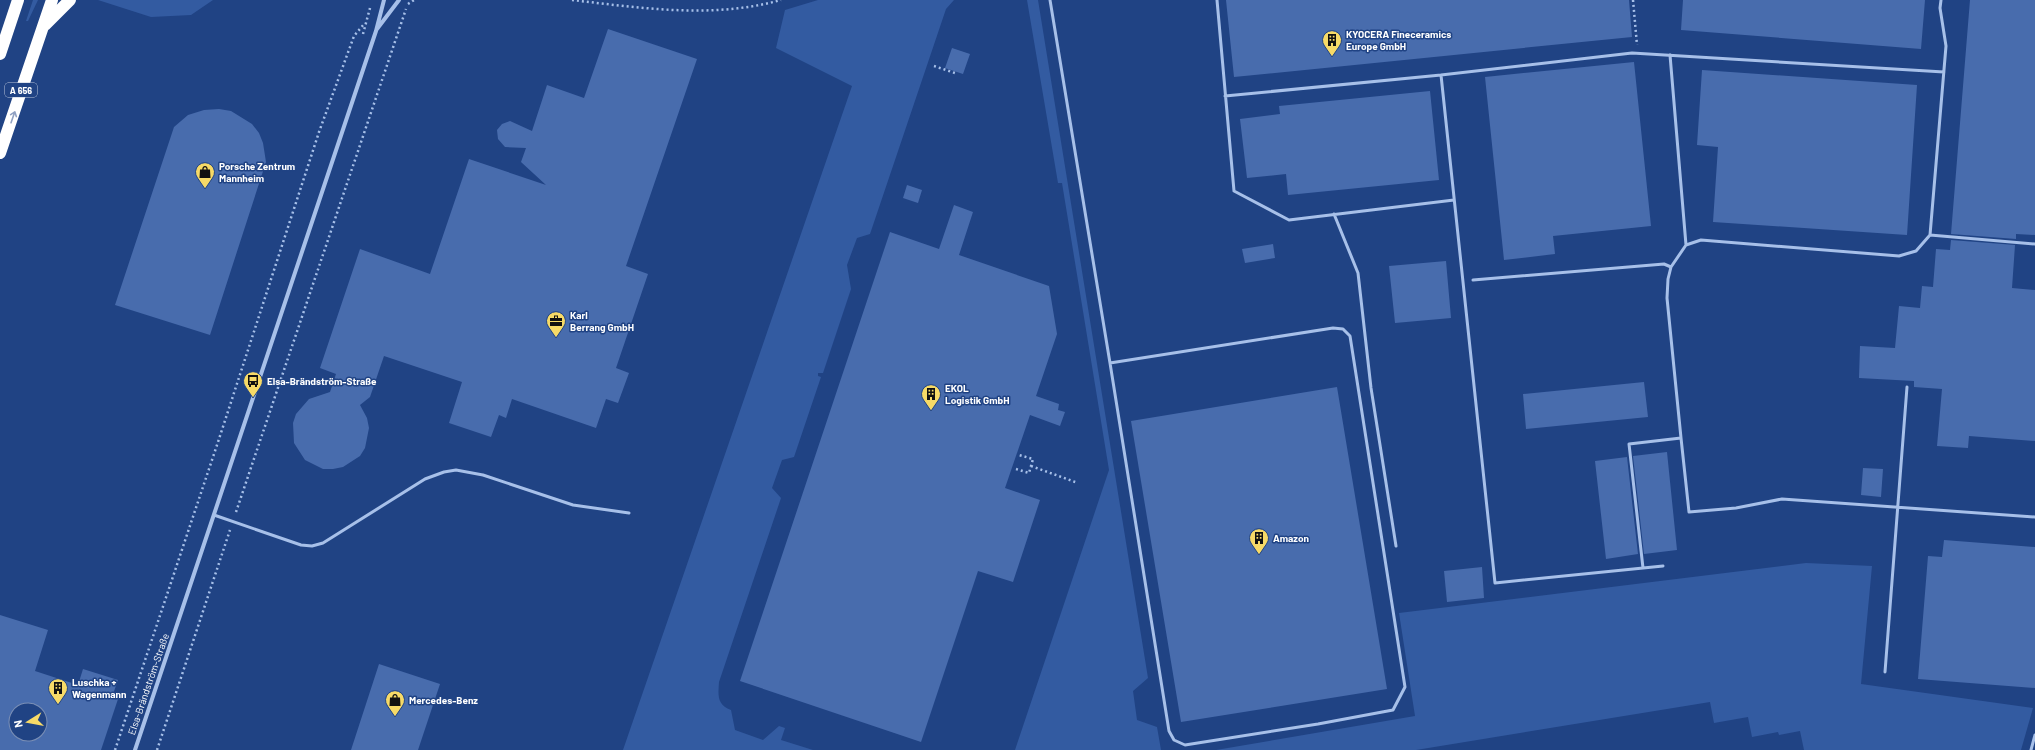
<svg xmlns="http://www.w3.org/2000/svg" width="2035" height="750" viewBox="0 0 2035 750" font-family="Barlow,sans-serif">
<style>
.green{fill:#335ba1}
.building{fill:#486cad;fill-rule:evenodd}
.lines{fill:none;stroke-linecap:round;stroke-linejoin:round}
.path{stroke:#a7c0e9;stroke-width:2.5;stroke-dasharray:2 3;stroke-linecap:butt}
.lane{stroke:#a7c0e9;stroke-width:3}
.street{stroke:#a7c0e9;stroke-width:4}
.highway{stroke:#fff;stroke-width:12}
.oneway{stroke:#90a1c2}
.labels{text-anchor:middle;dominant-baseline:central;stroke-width:3;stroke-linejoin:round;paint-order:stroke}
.shield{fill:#204384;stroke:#bcc7da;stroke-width:1}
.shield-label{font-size:9px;font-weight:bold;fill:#fff}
.poi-label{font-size:10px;font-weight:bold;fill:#fff;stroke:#204384;text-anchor:start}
.street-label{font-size:10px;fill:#fff;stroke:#204384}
</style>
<rect width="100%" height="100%" fill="#204384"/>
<path class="green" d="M33,0H38L28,21H26Z
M98,0H213L191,15L151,17Z
M818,0H954L946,9L870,234L857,238L847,265L851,289L823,373H818V376L821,377L794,457L782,460L772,488L781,498L719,682C718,696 717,705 731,710L735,730L763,740L779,726L785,728L781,740L813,750H623L852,86L776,48L785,10Z
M1027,0H1038L1148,678L1133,691L1137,720L1157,727L1161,750H1015L1109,470L1062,183H1058Z
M1806,563L1872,566L1861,684L2033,708L2021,750H1804L1800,731L1779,735L1778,732L1752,737L1748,717L1714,723L1710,702L1416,750H1216L1415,716L1399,613Z"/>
<path class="building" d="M1226,0H1629L1632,37L1234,77Z
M1683,0H1925L1921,49L1681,30Z
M1970,0H2035V235L2016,234V239L1951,234Z
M608,29L697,59L626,266L648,274L616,368L629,373L618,403L606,399L596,428L512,399L506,418L499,415L491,437L449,423L462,382L384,356L370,397L360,405L367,418L369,428L365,448L360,456L343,467L333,469H323L305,460L294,443L293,423L296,414L309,399L330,392L336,374L320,368L360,249L430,274L469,159L546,185L521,162L526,148L505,147L498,139L497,130L502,124L510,121L532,131L547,85L584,98Z
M952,48L970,54L963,74L945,68Z
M1634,62L1651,226L1553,236L1555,254L1504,260L1485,77Z
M1702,70L1917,85L1907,235L1713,222L1718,147L1697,145Z
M1430,91L1439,180L1288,195L1286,174L1247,178L1240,119L1280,114L1279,106Z
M219,109L231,111L252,124L259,133L263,143L266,162L210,335L115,305L174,127L188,115L204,110Z
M907,185L922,190L918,203L903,198Z
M954,205L973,212L959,255L1049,286L1057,334L1036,396L1059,404L1058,410L1065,412L1060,426L1030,415L1005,488L1040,500L1013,582L978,571L921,742L740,681L890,232L939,249Z
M1951,240L2015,245L2012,288L2035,290V441L1969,436L1968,448L1937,446L1942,389L1914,387V381L1859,378L1860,346L1895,348L1899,306L1920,308L1922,286L1933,287L1936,249L1950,250Z
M1273,244L1275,258L1245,263L1242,249Z
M1446,261L1451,318L1395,323L1389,266Z
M1644,382L1648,417L1526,429L1523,394Z
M1337,387L1387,689L1181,722L1131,421Z
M1667,452L1677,550L1644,554L1633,456Z
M1627,457L1638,554L1606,559L1595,461Z
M1863,468L1883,469L1881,497L1861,495Z
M1944,540L2035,547V688L1918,679L1928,556L1942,557Z
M1482,567L1484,598L1447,602L1444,571Z
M0,615L48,630L35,671L78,685L83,669L118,680L112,697L118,699L101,750H0ZM16,710H40V734H16Z
M379,664L440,684L418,750H351Z"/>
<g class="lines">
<path class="path" d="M572,0C641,8 713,19 781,0
M1633,0L1637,45
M408,4L414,0
M363,34L370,8
M934,66L955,73
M1031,466L1078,483
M1016,469L1029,473L1033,459L1019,455
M236,512L406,9
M115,750L218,442L319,132L354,36L364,24
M157,750L230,530"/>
<path class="lane" d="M1050,0L1110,363L1333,328L1343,329L1350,336L1405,687L1393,710L1318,724L1185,745L1174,740L1169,731L1110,363
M1217,0L1234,191L1289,220L1454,200
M1670,55L1686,245
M1441,75L1495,583L1663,566
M1225,96L1441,75L1632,53L1944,72
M1334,214L1358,273L1371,388L1396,546
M1930,235L2035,244
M1473,280L1664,264L1671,267L1686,245L1701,240L1899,256L1916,251L1930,235L1946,46L1940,8L1941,0
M1681,438L1689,512L1736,508L1782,499L2035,517
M214,515L301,545L312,546L323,543L425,479L444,472L456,470L483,475L573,505L629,513
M1643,568L1629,444L1681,438L1667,298L1668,279L1671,267
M1885,672L1907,387
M2031,750L2035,735"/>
<path class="street" d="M377,29L399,0
M135,750L376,31L384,0"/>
<path class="highway" d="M45,25L70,0
M0,54L18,0
M0,153L52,0"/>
</g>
<defs><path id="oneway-shaft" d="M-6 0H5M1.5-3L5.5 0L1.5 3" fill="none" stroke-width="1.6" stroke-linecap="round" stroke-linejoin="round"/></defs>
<use class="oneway" href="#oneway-shaft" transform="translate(13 117) rotate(-71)"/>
<defs>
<g id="building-pin" transform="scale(1)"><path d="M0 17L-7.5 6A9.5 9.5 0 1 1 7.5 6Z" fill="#f7da67" stroke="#204384"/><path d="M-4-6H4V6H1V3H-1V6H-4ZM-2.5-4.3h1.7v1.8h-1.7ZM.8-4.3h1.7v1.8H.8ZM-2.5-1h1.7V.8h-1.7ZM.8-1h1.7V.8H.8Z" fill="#111"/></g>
<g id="shop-pin" transform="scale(1)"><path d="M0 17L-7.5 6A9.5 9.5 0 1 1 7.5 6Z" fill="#f7da67" stroke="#204384"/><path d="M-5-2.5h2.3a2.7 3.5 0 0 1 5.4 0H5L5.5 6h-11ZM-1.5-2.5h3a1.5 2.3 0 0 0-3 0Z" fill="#111"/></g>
<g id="office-pin" transform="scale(1)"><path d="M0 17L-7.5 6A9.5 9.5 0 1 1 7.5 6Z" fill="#f7da67" stroke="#204384"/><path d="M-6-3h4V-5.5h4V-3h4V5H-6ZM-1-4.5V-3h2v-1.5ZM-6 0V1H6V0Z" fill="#111"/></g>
<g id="bus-pin" transform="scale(1)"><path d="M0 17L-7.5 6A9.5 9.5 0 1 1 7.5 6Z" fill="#f7da67" stroke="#204384"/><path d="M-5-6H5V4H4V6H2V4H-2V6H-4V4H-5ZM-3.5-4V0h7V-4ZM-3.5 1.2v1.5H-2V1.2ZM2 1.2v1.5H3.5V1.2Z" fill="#111"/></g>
</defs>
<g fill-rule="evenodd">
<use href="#building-pin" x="1332" y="40"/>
<use href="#shop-pin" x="205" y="172"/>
<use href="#office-pin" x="556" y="321"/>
<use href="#bus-pin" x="253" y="381"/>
<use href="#building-pin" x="931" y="394"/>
<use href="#building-pin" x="1259" y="538"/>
<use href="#building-pin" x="58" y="688"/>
<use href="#shop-pin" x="395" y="700"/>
</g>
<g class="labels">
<rect class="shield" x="5" y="83" width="32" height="14" rx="3"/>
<g class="shield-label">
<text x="21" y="90">A 656</text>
</g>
<g class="poi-label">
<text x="1346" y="34">KYOCERA Fineceramics<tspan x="1346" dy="12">Europe GmbH</tspan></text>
<text x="219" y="166">Porsche Zentrum<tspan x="219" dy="12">Mannheim</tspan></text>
<text x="570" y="315">Karl<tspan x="570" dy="12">Berrang GmbH</tspan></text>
<text x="267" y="381">Elsa-Brändström-Straße</text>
<text x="945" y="388">EKOL<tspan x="945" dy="12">Logistik GmbH</tspan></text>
<text x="1273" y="538">Amazon</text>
<text x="72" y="682">Luschka +<tspan x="72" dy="12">Wagenmann</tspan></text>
<text x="409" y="700">Mercedes-Benz</text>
</g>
<g class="street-label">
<text transform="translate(148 684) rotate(-71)">Elsa-Brändström-Straße</text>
</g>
</g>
<g transform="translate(28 722) rotate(259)"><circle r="19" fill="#204384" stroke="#798eb5"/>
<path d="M0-3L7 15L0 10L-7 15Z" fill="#f7da67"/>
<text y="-6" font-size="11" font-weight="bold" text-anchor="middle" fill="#ffffff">N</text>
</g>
</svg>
